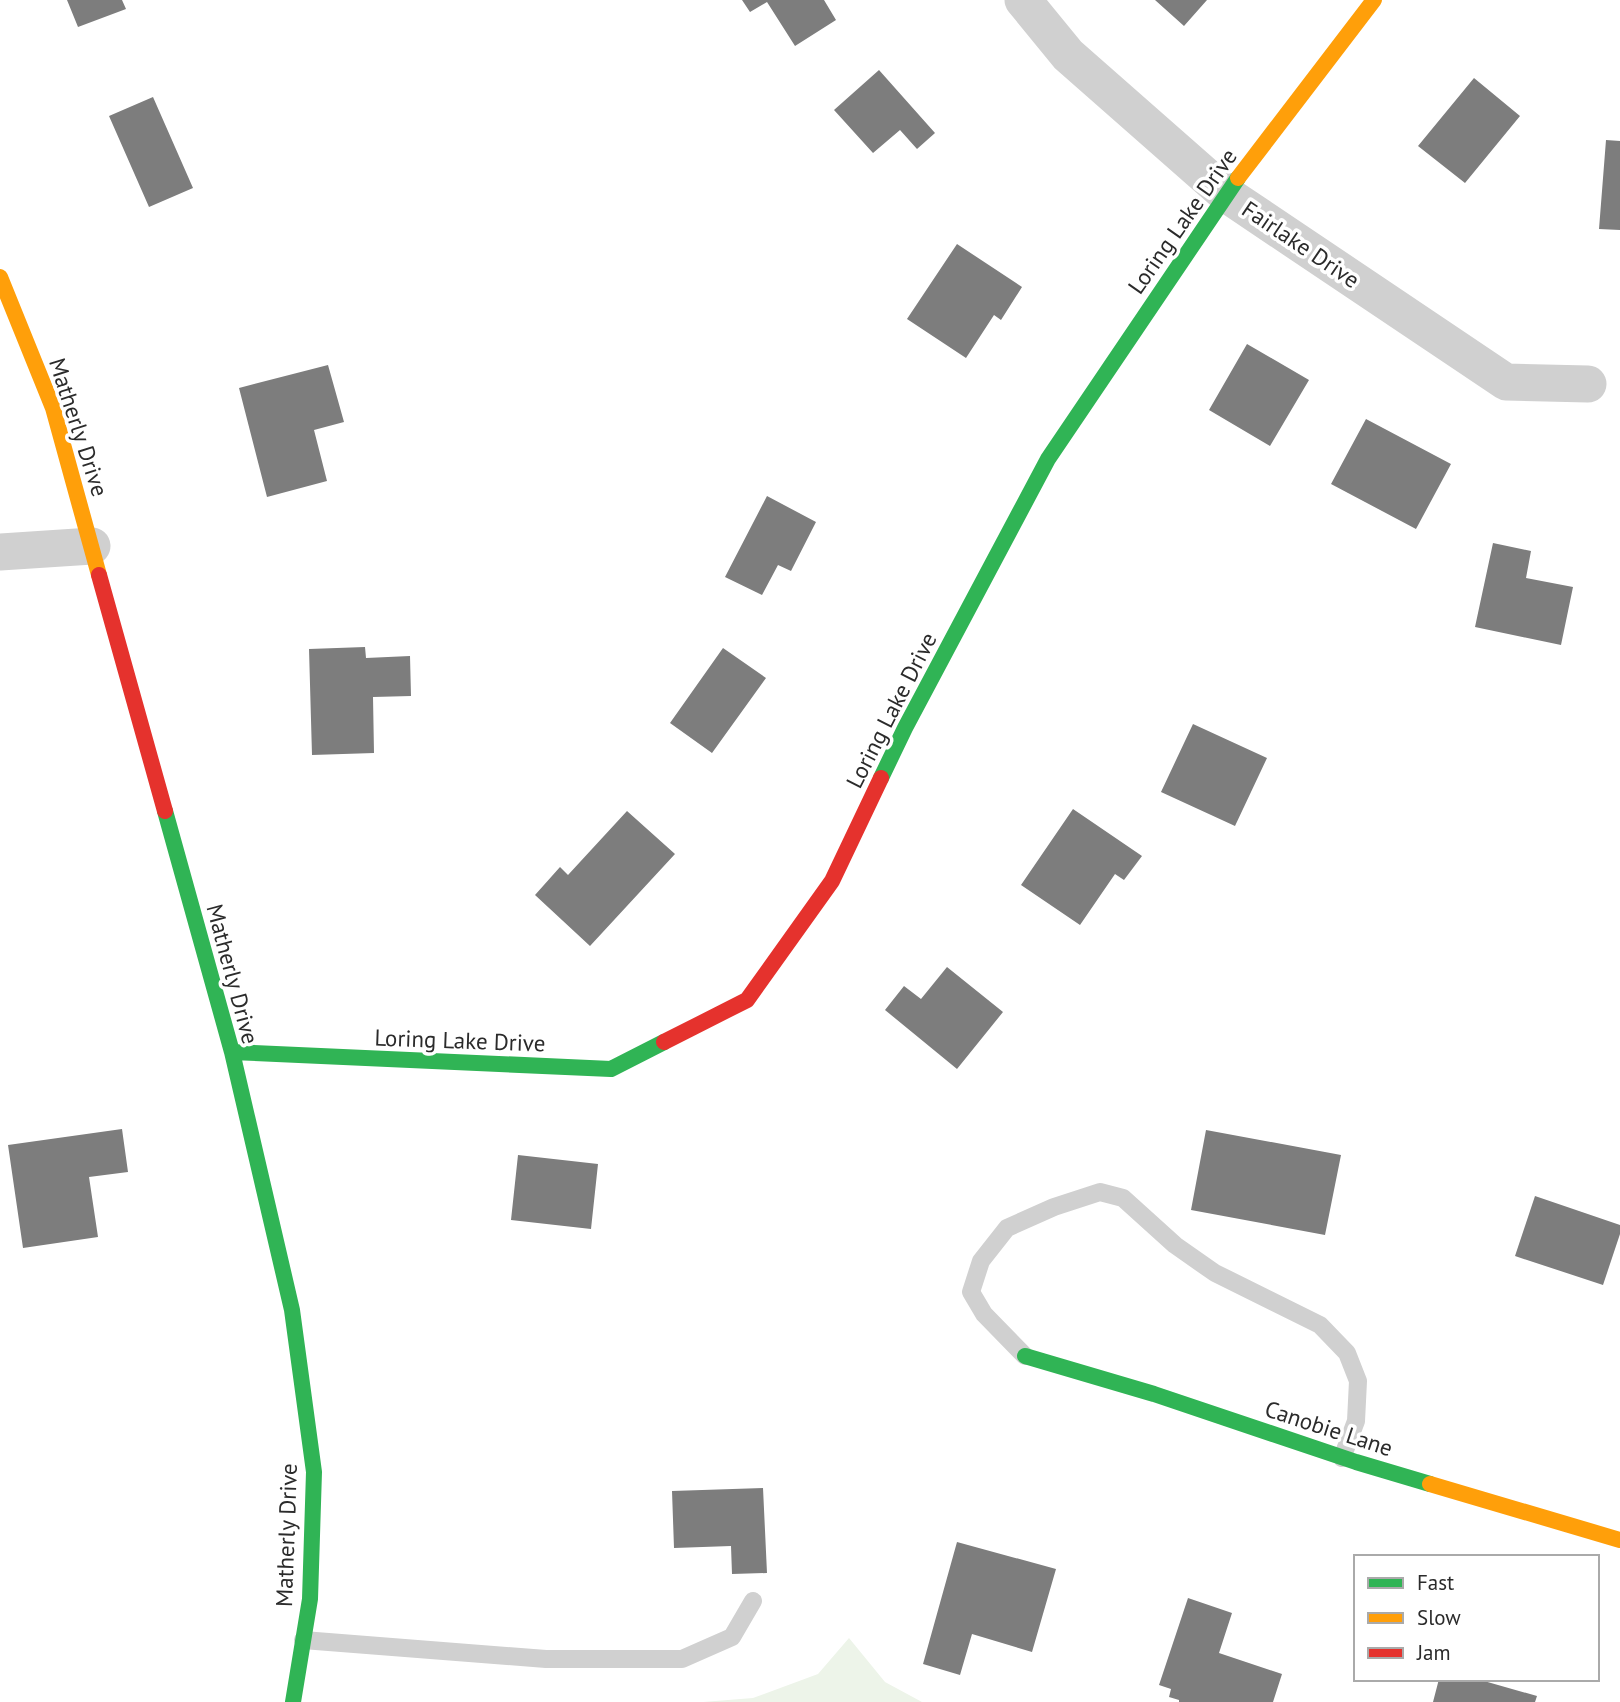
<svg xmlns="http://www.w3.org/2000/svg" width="1620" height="1702" viewBox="0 0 1620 1702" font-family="'PT Sans',sans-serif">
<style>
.green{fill:#edf4e9}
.building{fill:#7d7d7d}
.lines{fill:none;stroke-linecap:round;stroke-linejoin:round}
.lane{stroke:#d0d0d0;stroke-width:18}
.street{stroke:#d0d0d0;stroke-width:37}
.fast{stroke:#30b455;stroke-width:16}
.slow{stroke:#ff9f0a;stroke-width:16}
.jam{stroke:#e5322d;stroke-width:16}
.labels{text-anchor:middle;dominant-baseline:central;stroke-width:7;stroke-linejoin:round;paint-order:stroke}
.street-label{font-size:23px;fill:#2b2b2b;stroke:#fff}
</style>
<rect width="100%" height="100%" fill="#fff"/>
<path class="green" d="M849,1638L885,1682L922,1702H703L753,1698L818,1674Z"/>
<path class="building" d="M67,0H122L126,9L78,27Z
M742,0H824L836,20L795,46L767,2L750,12Z
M1155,0H1207L1184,26Z
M879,70L935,133L917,149L900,130L873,153L834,110Z
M1474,78L1520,116L1465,183L1418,146Z
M153,97L193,188L149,207L109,116Z
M1606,140L1620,141V230L1599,229Z
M957,244L1022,287L1001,320L994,315L966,358L907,319Z
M1247,344L1309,380L1270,446L1209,410Z
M328,365L344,422L314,430L327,481L267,497L239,388Z
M1366,419L1451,464L1416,529L1331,484Z
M767,496L816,522L791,571L778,565L762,595L725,577Z
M1493,543L1531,551L1526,578L1573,587L1561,645L1475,627Z
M365,647L366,658L410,656L411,696L373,697L374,753L312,755L309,649Z
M723,648L766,678L712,753L670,723Z
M1193,724L1267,758L1235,826L1161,792Z
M1073,809L1142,856L1124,880L1115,874L1080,925L1021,885Z
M627,811L675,854L590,946L535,895L560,867L568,875Z
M947,967L1003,1012L957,1069L885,1010L904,986L921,999Z
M122,1129L128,1172L89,1177L98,1237L23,1248L8,1145Z
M1206,1130L1341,1155L1325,1235L1191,1210Z
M518,1155L598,1164L591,1229L511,1220Z
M1535,1196L1620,1225V1234L1603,1285L1515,1256Z
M763,1488L767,1573L732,1574L731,1546L674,1548L672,1491Z
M957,1542L1056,1569L1032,1652L972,1634L960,1675L923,1664Z
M1188,1598L1232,1613L1219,1653L1282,1674L1273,1702H1179V1700L1169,1697L1171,1689L1159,1685Z
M1439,1679H1477L1537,1696L1535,1702H1433Z"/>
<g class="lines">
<path class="lane" d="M1025,1356L984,1314L971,1292L981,1261L1007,1228L1054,1207L1100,1192L1123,1198L1175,1245L1215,1273L1320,1325L1347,1353L1358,1381L1356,1421L1342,1458
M303,1640L546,1659H682L732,1637L753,1601"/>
<path class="street" d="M1023,0L1068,55L1226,194L1506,382L1588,384
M0,552L92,546"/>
<path class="fast" d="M881,778L905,728L1048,459L1238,178
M165,811L232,1052L292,1310L314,1472L310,1599L293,1702
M232,1052L611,1069L664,1042
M1025,1356L1154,1394L1356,1462L1430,1484"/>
<path class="slow" d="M1238,178L1374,0
M0,277L53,408L99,575
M1430,1484L1620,1540"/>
<path class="jam" d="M99,575L165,811
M664,1042L747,1000L832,881L881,778"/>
</g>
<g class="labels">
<g class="street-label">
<text transform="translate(1182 221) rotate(-55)">Loring Lake Drive</text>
<text transform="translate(1301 244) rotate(34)">Fairlake Drive</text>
<text transform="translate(79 427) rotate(72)">Matherly Drive</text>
<text transform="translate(891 710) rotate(-63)">Loring Lake Drive</text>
<text transform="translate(233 974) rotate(75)">Matherly Drive</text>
<text transform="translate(460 1040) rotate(2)">Loring Lake Drive</text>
<text transform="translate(1329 1428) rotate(18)">Canobie Lane</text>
<text transform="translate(286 1535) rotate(-88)">Matherly Drive</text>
</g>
</g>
<rect x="1354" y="1555" width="245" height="126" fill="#ffffff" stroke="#aaaaaa" stroke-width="2"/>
<rect x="1368" y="1578" width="35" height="10" fill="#30b455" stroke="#aaaaaa" stroke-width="2"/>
<text x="1417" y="1590" font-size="21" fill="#2b2b2b">Fast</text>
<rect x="1368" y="1613" width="35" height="10" fill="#ff9f0a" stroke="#aaaaaa" stroke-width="2"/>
<text x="1417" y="1625" font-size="21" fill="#2b2b2b">Slow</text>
<rect x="1368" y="1648" width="35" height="10" fill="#e5322d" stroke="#aaaaaa" stroke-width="2"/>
<text x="1417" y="1660" font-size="21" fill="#2b2b2b">Jam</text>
</svg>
